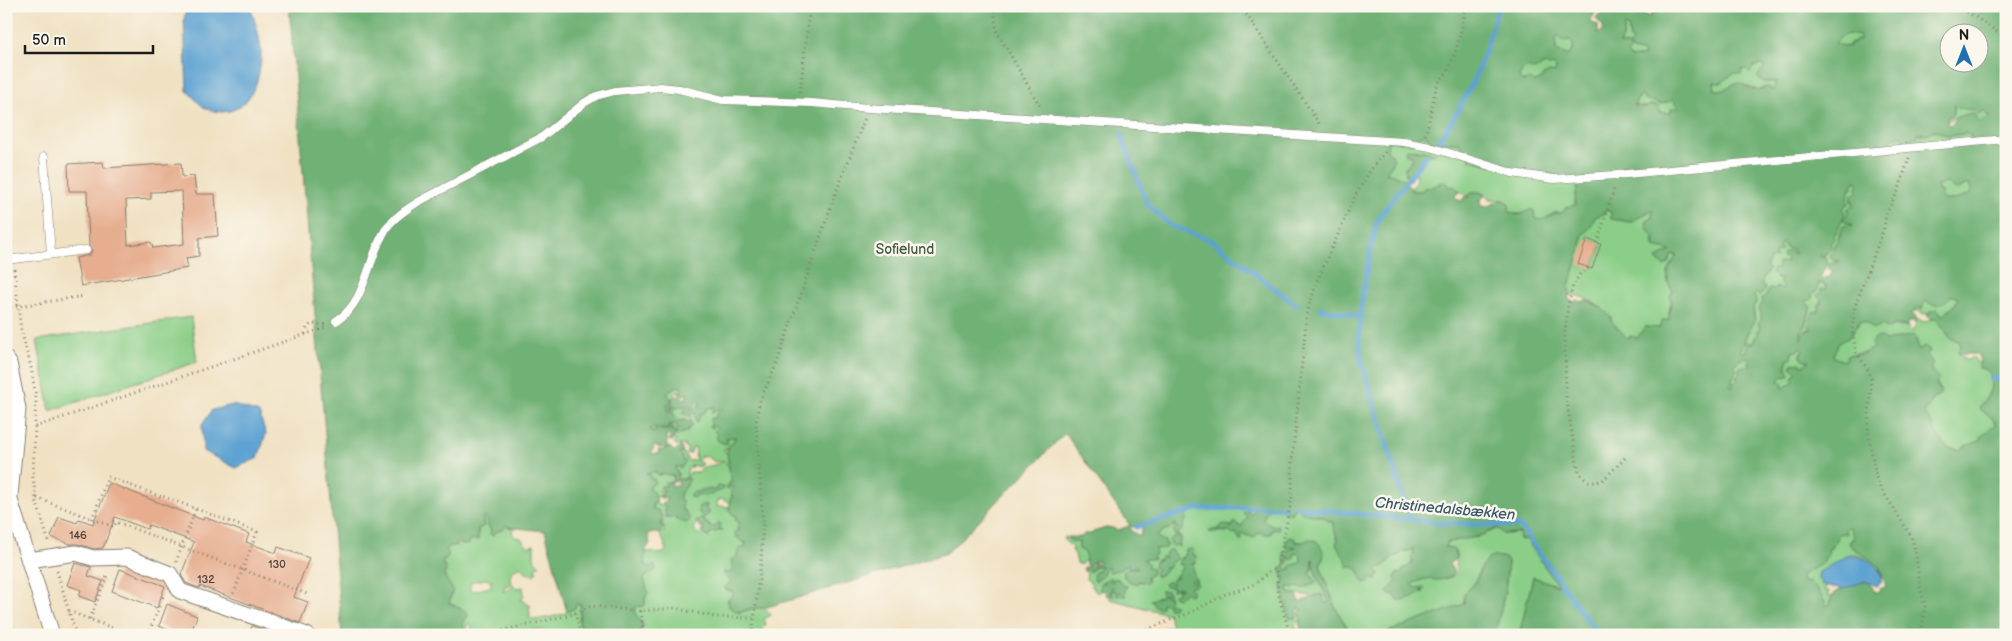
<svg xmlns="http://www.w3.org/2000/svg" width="2012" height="641" viewBox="0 0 2012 641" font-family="'Balsamiq Sans',sans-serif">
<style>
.green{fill:#8ace87;stroke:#537552;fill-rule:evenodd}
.forest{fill:#6fb174;stroke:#466648;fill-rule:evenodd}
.water{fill:#5da2d2;stroke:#3c5f77}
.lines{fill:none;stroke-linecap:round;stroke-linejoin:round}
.stream{stroke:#5da2d2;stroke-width:5}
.building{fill:#e6ad8f;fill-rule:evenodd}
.lane-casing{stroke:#867e6f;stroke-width:9}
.street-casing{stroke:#867e6f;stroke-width:17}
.path{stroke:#867e6f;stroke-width:3;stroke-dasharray:1 4;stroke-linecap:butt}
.lane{stroke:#fff;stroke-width:8}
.street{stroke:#fff;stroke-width:15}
.labels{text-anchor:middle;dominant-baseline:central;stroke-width:5;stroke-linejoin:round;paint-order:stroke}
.number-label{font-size:11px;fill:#4e4039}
.park-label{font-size:14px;fill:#425a41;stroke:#fbf7ec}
.water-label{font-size:15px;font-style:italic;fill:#39586e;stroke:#fbf7ec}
</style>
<rect width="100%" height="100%" fill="#fbf7ec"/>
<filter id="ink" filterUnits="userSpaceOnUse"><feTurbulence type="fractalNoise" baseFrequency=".02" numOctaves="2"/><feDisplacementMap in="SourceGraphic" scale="10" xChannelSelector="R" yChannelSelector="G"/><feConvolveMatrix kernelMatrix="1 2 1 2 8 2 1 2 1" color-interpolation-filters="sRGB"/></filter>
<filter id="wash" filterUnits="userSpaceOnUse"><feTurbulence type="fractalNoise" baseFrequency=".0096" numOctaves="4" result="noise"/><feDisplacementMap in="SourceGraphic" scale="20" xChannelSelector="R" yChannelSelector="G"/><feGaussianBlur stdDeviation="1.12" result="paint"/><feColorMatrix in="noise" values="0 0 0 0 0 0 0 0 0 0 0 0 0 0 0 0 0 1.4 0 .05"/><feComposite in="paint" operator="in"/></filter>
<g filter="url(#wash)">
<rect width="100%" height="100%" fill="#f0e1c2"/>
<path class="green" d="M1625,25L1628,27L1630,39L1633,41L1636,51L1644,53V56L1631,58L1627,54L1625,46L1619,44L1623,37Z
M1849,34L1861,36L1860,40L1845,47L1835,43L1843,35Z
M1556,36H1559L1573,43V50L1568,56L1556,51Z
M1545,64H1554L1556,68L1555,73L1550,72L1543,75L1542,79L1535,82L1522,81L1519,78L1522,71L1528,67L1534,70Z
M1762,65L1764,68V82H1776L1774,90L1765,87L1758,90C1739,85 1741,78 1722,91L1714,89L1713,82L1721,83C1733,71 1746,68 1762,65Z
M1641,95L1673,100L1679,108L1671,109V113C1662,114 1658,111 1650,105L1647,107L1634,105Z
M1955,105L1984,111L1990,118L1979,122L1977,121L1973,113L1953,118L1946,122Z
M1934,130C1945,134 1954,137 1967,133L1971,136L1972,141L1883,149V145C1894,138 1907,128 1922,135Z
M1425,135L1438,144L1441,142H1459L1462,147L1461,152L1470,156L1578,178C1579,188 1574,195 1576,205L1564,210L1561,213C1550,211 1551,219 1544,220C1537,222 1532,213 1525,213C1519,213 1517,215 1510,213L1508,202L1503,200L1489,199L1488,196L1480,192L1469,197C1460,190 1450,188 1440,182L1436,186L1424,188L1422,191H1411L1417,177L1416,168L1426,156L1434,153L1412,149L1410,154L1413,158L1405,167L1407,181L1397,176L1384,174L1392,164V154L1387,150L1388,141Z
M1857,181H1859L1858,191L1851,200L1854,206L1848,213L1846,223L1855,225L1840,233L1831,257L1839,259V262L1828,264L1825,257H1820V255C1830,250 1829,240 1836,233L1850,187Z
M1945,183L1968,184L1971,188V193C1966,198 1949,202 1942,199L1937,186Z
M1653,209L1650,232L1654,238L1653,244L1671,251L1658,258L1663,266L1668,264L1672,256L1671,255H1677C1669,270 1662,276 1673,292L1669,312L1670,320L1659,328L1645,327L1637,339L1630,336L1627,338L1611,321V317C1602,308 1580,291 1569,296L1568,287L1573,275L1582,236L1591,226L1595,217L1606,210L1611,212L1614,219L1631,222C1638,216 1646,215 1653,209ZM1588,239L1601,245L1592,269Z
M1783,241L1785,247L1794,249L1795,253L1792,255L1790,253L1786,258L1787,262L1778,265L1780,278L1784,289L1766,296C1762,308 1762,318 1761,329C1760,339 1748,343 1745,352L1742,353L1740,351L1750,327L1755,321L1753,308L1756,304L1754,296C1763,287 1762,276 1767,265C1768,262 1781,244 1783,241Z
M1822,283L1827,286L1811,329L1806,330L1802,339L1800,336L1810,313L1805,302L1812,299C1812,293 1815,285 1822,283Z
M1951,295L1959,298L1953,307L1943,316L1939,311L1924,314L1914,309L1916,307L1922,309L1924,302L1926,301L1936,305Z
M191,317L197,362L50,411L37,340Z
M1934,318L1942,325L1951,339L1959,341L1961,346L1959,354L1961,355L1963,359L1968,360L1971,357C1976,359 1977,362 1980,364C1982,367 1987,368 1989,372C1995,384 1988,397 1980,405L1995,422L1996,426L1991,427C1986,439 1969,447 1959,450L1948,448L1934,431L1930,420L1923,414L1933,399L1939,396L1940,390L1936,381L1939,379L1931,370L1932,362L1927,355L1930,351L1929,349L1918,351L1916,338H1900L1885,341L1880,337L1873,348L1867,352L1847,355L1845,362L1835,358L1833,355L1839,341L1848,338L1861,321L1898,327L1907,326L1912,332L1916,325L1914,322L1917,320L1926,322Z
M1801,347L1803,349L1800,354L1810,361L1803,367L1794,364L1791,366L1796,372L1792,378L1794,381L1784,388L1779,381L1787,369V359L1792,355V351Z
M1745,356L1749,359L1750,366L1738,369L1740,372L1738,380L1734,386H1729L1736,370L1735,364Z
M682,386V392L677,391L674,394L675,398H671L673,402L671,406L677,408L687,405L691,407L698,400L700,402L697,410L692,409L685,414L695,412L696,421H698C700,412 706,406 715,406L716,408L711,412L722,408L723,410L711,422L717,428V433L719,435L716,437L720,442L726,438L736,437L734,442L728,449H724L725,452H727L729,462L725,463L729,466L733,482L730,486L734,488L730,500L731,503L721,499L718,501L716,506L729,507V510L737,515L740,530L736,534L741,541L747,543L745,544L746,546L732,561L733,572L727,578L731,582L725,587L726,590L733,592L734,594L727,601L738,613C751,610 764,602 771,615L764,619L766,625L762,629L766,634L764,635H729L726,630L727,635H639V632L643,627L642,622L636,617L635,606L642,607L645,605L646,596L643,577L650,567L645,564L643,557L645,551L653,552L656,554L664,553L666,550V547H664L665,544L659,533L664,532V527L661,525L663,524V520H661L658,513L653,510L654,501L656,500L657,505L664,506L666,517H688L682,511L681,499H679L680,492L687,486L686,479H677L678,474L675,468L676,466L680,468L683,466L679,453H684L688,461L695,460L696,448L693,447L690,454L686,453L688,449L684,447L685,445H679L678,446L674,443L676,440L673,438L675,431L654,429L655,432L653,433L650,429L653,426L673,429L674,426L669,425L675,423L678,428L675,433L678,435L692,426L690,418L679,421L669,408L671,412L667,413L666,409L670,400L666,393L675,387ZM701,456H706L715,462L724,460C716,468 705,463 699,472H690V474L687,475L688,468H692L691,465L700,467L703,464L697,461ZM707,504L705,506L710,513L703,518L704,522L712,527L720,526L722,531L718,530L710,533V535L707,537L704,530H702V534L699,535L693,528L697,524L696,520H700L702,515L700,509Z
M652,471L674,476L673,482H667V485L660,487L666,490L665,492L658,491L659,493L663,495L662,496L660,495L655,497L648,487L651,480L650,476L645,475Z
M1258,507L1241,527L1234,523V525L1221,527L1214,531L1216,532C1225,532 1233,530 1241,536L1243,534C1253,536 1260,532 1271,532L1275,529L1262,519L1269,507H1280L1286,512L1292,513L1293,509H1299L1306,514L1324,517L1326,519L1333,522L1339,546L1348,562L1359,571L1363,582L1368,583L1378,568L1383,567L1394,556H1398L1400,551H1408L1415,548V554L1410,566L1404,568L1402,573L1396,574L1397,581L1389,591L1394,594L1421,593L1420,591L1423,587L1416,588L1410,585C1415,583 1420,580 1425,579C1448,576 1459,586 1456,553L1449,547H1444V544L1452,541L1477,537L1499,528L1503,534L1520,533L1521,540L1526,539L1559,586L1533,577L1519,635H1495L1505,591L1508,562C1504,554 1495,557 1488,559L1479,571L1475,582L1463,596L1464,604L1461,606L1379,635H1351L1335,607L1320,565L1324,555L1303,542H1296L1294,538L1288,537L1285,546L1297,547L1283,552L1291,557L1297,553L1301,557L1300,563L1290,566L1291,569L1281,570L1284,581L1282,584C1283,596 1286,606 1289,618H1296L1297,609L1300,606L1303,609L1302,621L1297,622L1295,624L1297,630L1294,632L1295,635H1145C1154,630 1162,630 1172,626L1168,614L1110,599V594H1113L1109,592L1110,587L1114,588L1115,592L1119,591L1124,594L1126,586L1124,587L1117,578L1111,582V578L1102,584L1100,591L1097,593L1091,586L1092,583L1086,579L1087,574L1083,570H1088L1102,565V568L1096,571L1095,581L1098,579L1106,567L1108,566L1111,571L1122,567L1128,562L1129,564L1136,565L1139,568H1128L1124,571V577L1131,582H1145L1151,570L1147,567L1143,559L1153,556L1155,553V549L1160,548L1164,544L1156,536L1173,524H1176L1173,527H1178L1176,536L1173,538L1172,543L1177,545L1181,537H1178V534L1182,529L1186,512L1204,508ZM1186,551L1196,556V560L1193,563L1191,582L1193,584L1195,580L1196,583L1189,587L1191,592L1181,593L1180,597L1175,595L1179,593L1178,589H1181L1180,587L1174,589L1173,587H1169L1166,583L1172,585L1173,579H1178L1175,577L1182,569ZM1170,552L1174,557C1170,564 1165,568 1161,575L1156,577V560L1165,558Z
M482,517H485L488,521L492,535L507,525L508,527L513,528L512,533L517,538L520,537L528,547L534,545V559L540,565L536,567L537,572L533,575L526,573L522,567H518L512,571L510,577L512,583L504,587L503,591H506L513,584L517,588L523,587L524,595L521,600L531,606L529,607L530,615L528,617L535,620C548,617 569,616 576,604L581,605L579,622L582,630L580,635H545L543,630H533L532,635H472V626L469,623L467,624L468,629L463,631V635H458C461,628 465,622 468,615L465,611L449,603C452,590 449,589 445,578C443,572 445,568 442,561L446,560V550L450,545L457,546L461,542L464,545L470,544L468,540L478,539V529L484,523ZM485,579L491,581V587L472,591L470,587L471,582Z
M1849,526L1854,537L1851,540L1850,545C1865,561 1878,556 1884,580C1877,568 1857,544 1841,560C1834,567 1828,577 1823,585L1826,587L1824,590L1829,591L1828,596L1832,597L1830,606H1827L1815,587L1804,583L1801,576L1824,562C1826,549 1836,545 1838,535Z
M1065,537L1079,541L1080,549L1085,551L1087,561L1082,562L1081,565L1077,563L1075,554L1072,550V547L1064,540Z
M1313,558L1315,572L1329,602L1324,604L1322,594L1311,596L1289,593L1288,588L1290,587L1304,588L1316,582L1309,571L1312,570Z"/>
<path class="forest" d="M289,6H1597L1594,15L1591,19L1592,23L1598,25V34L1603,31V26L1596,19L1597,16L1605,12V9L1611,11L1618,6H1633L1638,16L1642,13L1651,17L1650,6H2006V635H1519L1533,577L1558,586L1526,539L1521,540L1519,538L1520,533L1503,534L1498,528L1477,537L1448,542L1444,547L1452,548L1456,553L1455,559L1449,564L1453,570L1452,576L1441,580L1424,579L1411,584L1417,588L1424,587V590L1420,591L1424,592L1402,601H1398L1394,594L1389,595L1387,592L1397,581L1395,578L1396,574L1402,573L1404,568L1409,566L1413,562L1411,558L1415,554L1412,552L1414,548L1408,551H1401V554L1394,556L1382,567L1378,568L1376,570L1379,574L1376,580L1372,579L1368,583L1363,582L1359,571L1352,566L1347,567V562L1336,544L1338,540L1333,527V522L1328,521L1324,517L1302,513L1299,509H1293L1292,513L1284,512L1279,507H1269L1263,519L1265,522L1270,523L1271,526L1278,525L1279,529L1271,530V534H1263L1260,531L1254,538L1243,534L1241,535L1242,540H1240L1236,533L1233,535L1229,531L1211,532H1209L1210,530L1219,529L1223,524L1231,527L1234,525L1235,522L1241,527L1247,517L1243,513L1248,511L1251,515L1257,507L1204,508L1187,512L1186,520L1182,530L1178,534V537H1181L1182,540H1180L1179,547L1176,545L1173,547L1169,540L1176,536L1177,534H1173L1175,533L1173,531L1178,529L1177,527L1173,528L1176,525L1174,524L1168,530L1166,529L1156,537L1165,541V544H1168L1166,548L1155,549L1156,554L1153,556L1154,559H1144V561L1149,564L1147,567L1153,568L1151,575L1147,577L1148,582L1146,584L1143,581H1138L1137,584C1130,581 1123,582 1124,571L1128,568H1138L1136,565L1135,567H1129L1128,563V566H1123L1122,569L1109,572L1108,567H1106L1101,578L1095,581L1093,579L1095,578L1092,575L1102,566H1095L1092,571L1090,569V572L1083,569L1084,567H1092L1094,562L1097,564L1099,561H1093L1090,566L1086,565L1085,552L1079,549V541H1070L1068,537H1082L1084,534H1092L1093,532L1109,527L1118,530L1129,526L1131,531L1140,536L1142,529L1148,524L1131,527L1065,433L947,553L764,608C761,608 755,607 751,608C738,613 741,614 729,607L728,599L734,593L732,591L724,588L731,582L723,573L725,571L727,573L733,572L731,560L737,556L739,547L745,548L746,546L744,544L747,543L741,541L738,537L736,538V534H734L735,531L740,530L737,528L739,522L735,520L737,515L734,516L729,510L730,500L733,497L730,491L734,488L730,486L729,489L726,488L729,483L733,482L730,480L732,478L730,476L727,452L729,445L734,442L733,440L736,437L726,438L728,443L726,444L718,441L716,437L718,435L714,431L717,428L715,426L713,428L709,426L712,424L710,421L711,418H715L716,415L723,410L722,408L712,413H711L716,408L715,406H713V409L708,407L705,412L700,414L698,421H696L695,412H692L691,416L683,413L686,408L689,410L695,407L697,409L700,403L698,401L690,408L687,405L677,408L671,406L670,404L673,402L671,398L678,396L686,399L687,393L682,396L677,392L682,393L681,386L675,387L666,393L669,395L671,402L667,404L668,413L671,412L669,406L673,408V413L679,421H691L692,426L688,429V432H685L676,436L675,434L678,428L675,423L669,425L674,429L653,427L650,429L653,433L655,432L654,429L675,431L673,441H670V435L666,436L668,440L666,444L668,445L667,448L657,447L655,444L651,454L660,453L658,450H663L670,447L674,451L679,449L680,445L683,452L679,453L682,456L683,460L686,462L680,468L677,466L675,468L678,474L676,482H673L674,476L660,473L661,475H656V471L646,474H650L651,479H654L655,483L649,487L657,498L652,506L653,509L658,510L662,516L661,526L665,527L659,533H648L650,545L645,550L647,554L644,557L646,560L645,564L650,567L654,565L657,569L644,578L648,593L645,598V605L635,607C634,618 641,618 643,627L639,632V635H580L582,630L579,622L581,605L576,604L575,608L567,612L545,531L508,527L507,525L504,529L497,531L493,536L490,534L491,529L488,527V521L485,517H482L484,526L478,529V540H469V544L463,545L459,543L452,547L450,545L446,550L448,552V557L442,561L446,570L444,576L453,590L449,603L465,611L468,615L463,621L464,629L458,635H342ZM1625,26L1628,27L1630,39L1633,41L1630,45L1632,50L1644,53V56L1631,58L1627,54L1630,51L1629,46L1619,44L1623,37ZM1950,32H1980V62H1950ZM1849,34L1860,36V40H1856L1854,43H1850L1849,46L1845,47L1835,43L1843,35ZM1559,36L1562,41L1569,40L1573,43V50L1568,56L1556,50V37ZM1545,64L1549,66L1554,65L1556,68L1555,73L1550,72L1543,75L1542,79L1535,82L1528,79L1526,81H1522L1519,78L1522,71L1528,67L1534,70ZM1762,65L1764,68L1757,77L1764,82H1776L1774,90H1770L1769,87C1765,87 1761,90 1757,90C1740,90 1746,74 1722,91L1715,89L1714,82L1721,83L1734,73L1741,74L1742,69H1745L1750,73L1754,66ZM1641,95L1643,96V99L1661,104L1673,100L1678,108L1671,109V113L1659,112L1658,106L1650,105L1647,107H1636L1634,104ZM1955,105L1958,108L1975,110L1978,114L1984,111L1990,117L1979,122L1977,121L1975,115L1970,113L1955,118L1953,123L1948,125L1946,118L1954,114ZM1934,130L1949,136L1967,133L1971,136L1972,141L1883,149V145L1900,134L1905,139L1917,137L1918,133L1927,134ZM1420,135L1428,136V139L1439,144L1441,142H1459L1470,156L1469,160L1554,179L1578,178C1579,188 1574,195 1575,205L1567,207L1561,213C1549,211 1547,224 1535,218L1534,211L1531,209L1521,215L1510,213L1508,202L1503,200C1495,201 1490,208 1481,206L1480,200L1485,196L1480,192H1471L1469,197H1464L1462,201L1456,199L1455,195L1460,192L1454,186L1448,187L1447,183L1443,182L1435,186L1424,188L1422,191H1411V188L1405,184L1407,181L1394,174L1385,173L1389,169L1394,158L1387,150L1388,141L1411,143ZM1856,181L1859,183L1856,189L1858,191L1851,196L1854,205L1848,208V213L1843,220L1853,225L1843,226L1836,245L1833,247L1834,249L1831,253V257L1835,261L1839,260V262H1832L1828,266V270L1833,272L1830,274L1831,276L1823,279L1821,276L1828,262L1825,257H1820V255L1826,254L1830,249L1831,242L1834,239L1833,236L1836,233L1845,213L1843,209L1846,205L1849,204L1848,196L1850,188H1854L1852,185ZM1945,183L1949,184L1956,190L1968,184L1971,188V193C1966,198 1948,202 1942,199V192L1939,191L1937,186ZM1653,209L1652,218L1646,222L1647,228L1654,238V247L1671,251L1657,258L1663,266L1668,264L1672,255H1677C1669,268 1663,278 1673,291L1670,296L1672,302L1669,312V320L1662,321L1659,328L1645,327L1637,338L1632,336L1627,338L1611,321V317L1602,308L1586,300L1581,302L1578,300L1574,302L1568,299L1570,291L1568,287L1571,284L1570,282C1573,274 1584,243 1582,236L1591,226L1595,217L1604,214L1606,210L1611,212V219L1631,222ZM1783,242L1787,249H1793L1791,251L1795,253L1792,254L1789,251L1784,253L1782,257L1786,258L1787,262L1778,263V268L1772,270V274L1777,279H1781L1780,283L1784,289L1781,290L1778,287L1772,289L1770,288L1766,296L1762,298L1763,304H1761L1759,310L1762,314L1760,316L1762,320L1758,323L1761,329L1758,330V335L1754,338L1755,342L1750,344L1747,341L1745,343L1747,347L1745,352L1742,353L1740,351L1743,346L1746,335L1755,321L1753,308L1757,301L1754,296L1757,293L1759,295L1765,291L1764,286H1761L1764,276L1769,270L1766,266L1770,259L1775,258L1776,253L1782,250L1779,246ZM1822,283L1827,286L1826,289H1821V292L1817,296L1822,301L1821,304H1819L1817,312L1814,311L1808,325L1811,329L1804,332L1802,339L1800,336L1811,307L1805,302L1812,299V294L1818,290V284ZM1951,295L1958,298L1953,307L1943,316L1937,309L1930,311L1927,316L1930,319H1937L1951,339L1959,341L1961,346L1958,352L1959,354H1977L1980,360L1979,368L1987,370L1989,373L1991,387L1988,397L1980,406L1979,409L1989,415L1997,424L1983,434L1980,441L1967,445L1959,450L1948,448L1934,431L1930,420L1924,414L1933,399L1939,396L1941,394L1936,382L1939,379L1931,370L1932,362L1927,355L1930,351L1929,349L1925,347L1918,350L1916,338L1913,335L1885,341L1880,337L1875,338L1871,343L1873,348L1862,354L1847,355L1845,361L1835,358L1833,355L1839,342L1848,338L1860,321L1867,323L1873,329L1882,325C1886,328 1889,329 1893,325L1907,326V322L1917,320L1916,317L1910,314L1916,311L1915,309L1916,307L1922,309L1924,302L1926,301C1935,308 1945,305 1951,295ZM1801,347L1803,349L1800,357L1804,360L1809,361L1803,366L1801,363H1792L1791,366L1796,372L1792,378L1794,381L1784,388L1782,387L1783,383L1779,381L1780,379L1783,376L1787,377L1790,373L1786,366L1788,363L1787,359L1791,358L1792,351L1797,352ZM1745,356L1749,359L1750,365L1740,367V372L1736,376L1738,380L1733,382L1734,386H1730L1736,370L1735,364ZM1849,526L1854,537L1849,543L1850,545L1879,566L1886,587L1879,589L1880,591L1875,592L1869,582C1863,580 1839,589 1834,594C1831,597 1831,601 1830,605L1827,606L1819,592L1809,581L1804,583L1801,576L1824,562L1825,557L1829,555L1828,550L1837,540L1838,535L1841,533L1846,534L1845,530Z
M1407,149L1435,153L1426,156L1410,177L1406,175L1405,168L1413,158L1410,154H1406L1405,151Z
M686,476L689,480C687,484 685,490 680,493L681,495L679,498L682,501V510L685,511L690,520L687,523L676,520V517H665L666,506L662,504L667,498H660L658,496L663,495L662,491H666L660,488L662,485L665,487L667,485L664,482L672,483L671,487L678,485V480L686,479Z
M717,486L724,487L723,490L706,496L696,495L694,498L690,497V494C697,491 706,488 715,490Z
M705,504L708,506H705V509L710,513L703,518L704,522L708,523V526L716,527L718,522L721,524L720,529L723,530L710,533L709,537H707L703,532L704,530H702L703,526L700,527L696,520H700L702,515L698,512L699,506Z
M1288,537L1294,538L1296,542H1303L1309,539C1319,540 1321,545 1324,555L1320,565L1335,607L1351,635H1295L1294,632L1301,629L1299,623L1302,621L1299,613L1303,610H1301L1300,607L1297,610L1296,618H1289C1286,606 1283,596 1282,584L1284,580L1281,567L1285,566L1287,570L1291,569L1290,566L1300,563L1301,557L1297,553L1294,554V559L1291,560L1288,556V563L1285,564L1283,552L1296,547L1285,546ZM1313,559L1315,572L1329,602L1325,604L1322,594L1300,602L1297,595L1289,593L1288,588L1290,587L1304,588L1316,582L1309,571L1312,570Z
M1170,549L1178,559L1170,563L1171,566L1164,569L1166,571L1161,575L1155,576L1154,572L1157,569L1154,566L1155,562L1160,559L1161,556L1165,558L1166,553Z
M1189,549H1192L1194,551L1192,554L1197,557L1196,562L1193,563L1194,578L1191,582L1193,584L1196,578L1197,584L1194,587L1191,586L1189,587L1192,590V594L1189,595L1185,592L1178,598L1173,596L1174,594L1179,592L1176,589H1181L1180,587H1177L1172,591L1173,587L1165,586L1164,584L1169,581L1172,585V579L1178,578L1175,577L1182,568V565L1178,564L1181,557L1184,559L1183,556L1186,555L1185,551Z
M1496,556L1505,558L1508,562L1505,591L1495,635H1379L1464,604L1465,593C1469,589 1473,586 1476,581C1481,570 1482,559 1496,556Z
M1108,578H1111V582L1113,579H1118L1124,587L1127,585L1124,594L1126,595L1125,597L1122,595L1117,596L1116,594L1120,592L1111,591L1114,589L1112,587L1110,592L1112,593L1114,597L1110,594L1107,596L1104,590L1100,591V583L1102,582L1104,584L1103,581L1107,580Z
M1163,590L1168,591L1169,594H1164L1165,596H1170L1169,600L1171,604L1176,605L1173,608H1168L1167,606L1169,604L1162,603V607L1159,608L1154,606L1153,602L1150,600L1162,596V593L1160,591Z"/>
<path class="water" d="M187,6H249C255,19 260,37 261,51C262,83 246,123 207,109C200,106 193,96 187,91L184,19Z
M233,405L259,413L266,434L258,458L236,468L203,451L202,425L212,410Z
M1847,556C1863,555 1883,564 1881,583L1877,586L1865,581L1844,589L1822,585L1818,578L1819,572Z"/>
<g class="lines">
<path class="stream" d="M1121,134L1147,204L1171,226L1211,240L1296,305
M1438,141C1470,97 1485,59 1498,6
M1321,309L1359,316
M1990,378L2006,380
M1296,507L1441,523L1520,526L1598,635
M1410,520L1361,360C1355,314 1367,270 1376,224L1380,216L1426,156
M1136,527L1197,509L1285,507"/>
</g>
<g id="blocks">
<path class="building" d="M103,162L104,168L181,163L182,177L194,176L196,194H215L218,236L199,238V256L186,258L188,268L81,286L76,258L90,255L92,250L89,246L87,191H69L68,164ZM182,191L184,244L153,248L151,242L128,245L126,200L151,199V192Z
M1587,239L1601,244L1592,269L1578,264Z
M109,483L203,520L204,517L249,534L246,542L276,553L278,547L309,558L294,597L308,602L300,623L200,586L199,588L186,583L181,575L194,542L149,525L147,529L115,517L103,548L94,549L78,544H70L51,537L59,517L77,523L79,519L93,524Z
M75,563L91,567L88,576L103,581L95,602L79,596L81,590L67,585Z
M120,569L165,586L157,608L112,591Z
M167,604L197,616L190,635H181L159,626Z
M252,626L264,630L262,635H248Z"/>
</g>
</g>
<g filter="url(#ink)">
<use href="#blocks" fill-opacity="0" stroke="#867e6f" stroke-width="1"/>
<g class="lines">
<g class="lane-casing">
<path id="lane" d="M44,157L51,254
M6,260L86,250
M336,321C368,302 367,255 388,226C396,216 407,209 418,202L542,137L584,103L596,96L615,91L661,87L679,89L723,100L812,103L868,108L1404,142L1430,147L1512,173L1554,179L1616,175L2006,139"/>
</g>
<g class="street-casing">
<path id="street" d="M6,359L9,363L18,409L10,496
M6,487L52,635
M29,560L76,553L93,558L127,557L170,574L180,591L307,635"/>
</g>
<path class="path" d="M994,6L996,30L1041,108
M1241,6L1320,125
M1959,6L2006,38
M800,92L810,6
M1425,135C1431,119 1431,102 1437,86C1439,79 1445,76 1448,70C1457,50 1463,28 1465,6
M6,147L12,247
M1909,158L1899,189L1886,214L1884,228L1855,306L1852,330L1856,352L1868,370L1871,379L1868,431L1876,477L1880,487L1911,536L1915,549L1920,587L1925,606L1921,635
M1597,243L1615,186
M1588,268L1580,274L1573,285L1568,307L1565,333L1566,398L1578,469C1582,480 1590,484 1602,481L1626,457
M14,269L21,330L31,367L36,397L33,477L36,500L49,543
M6,308L85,296
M305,334L307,328L311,324L326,325
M35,427L327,327
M37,498L114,527L116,522L307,594
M92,519L108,477L162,497V496L257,532L233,595
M176,562L196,509
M57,571L76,635
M69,611L130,635
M640,611L644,635
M575,613L581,635
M90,619L108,573
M148,635L164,594
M483,635L570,615L591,606L640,611L675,608L715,617L753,618
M752,635L761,563L763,523L756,422L759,403L777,363L832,203L865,118
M1133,635L1192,612L1226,594L1248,587L1259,581L1271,570L1277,569
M1290,635L1278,593L1277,569L1292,497V462L1307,313L1317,281L1355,196L1370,171L1386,151"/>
<use href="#lane" class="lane"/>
<use href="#street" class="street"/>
</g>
</g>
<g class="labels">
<g class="number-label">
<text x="78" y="535">146</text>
<text x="277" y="564">130</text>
<text x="206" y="579">132</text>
</g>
<g class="park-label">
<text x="905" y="249">Sofielund</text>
</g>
<g class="water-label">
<text transform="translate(1445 509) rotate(5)">Christinedalsbækken</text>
</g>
</g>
<rect width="2012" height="641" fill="none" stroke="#fbf7ec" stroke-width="25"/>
<g transform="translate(1964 48)"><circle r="24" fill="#fbf7ec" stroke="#a29f99"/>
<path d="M0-4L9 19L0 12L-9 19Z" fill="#1f6fb2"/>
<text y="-8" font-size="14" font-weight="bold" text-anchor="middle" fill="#1c1c1c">N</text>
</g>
<path d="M25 45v8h128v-8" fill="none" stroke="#1c1c1c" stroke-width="2.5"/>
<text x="32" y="45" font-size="15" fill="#1c1c1c" stroke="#fbf7ec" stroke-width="4" paint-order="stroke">50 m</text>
</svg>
